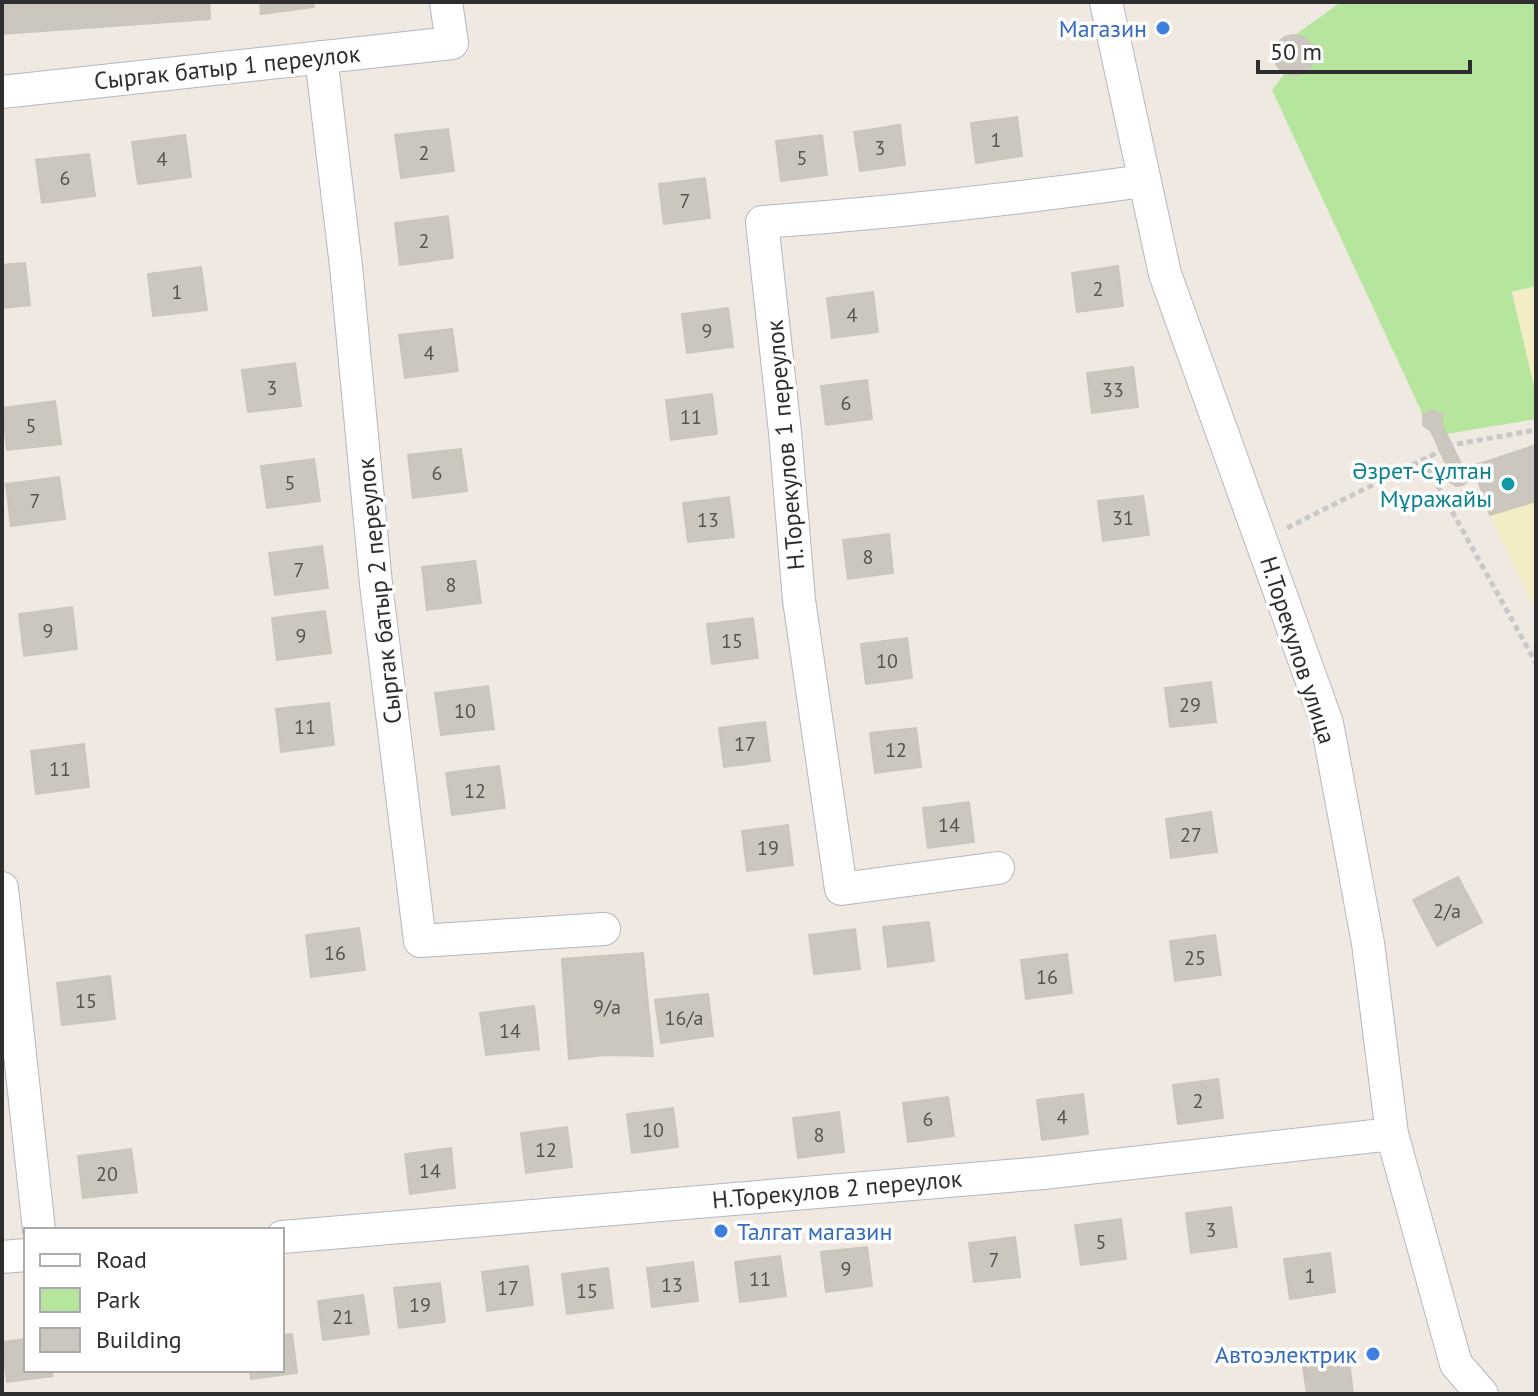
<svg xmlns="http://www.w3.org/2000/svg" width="1538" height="1396" viewBox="0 0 1538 1396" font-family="'PT Sans',sans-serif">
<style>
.green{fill:#b6e59e}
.sand{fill:#f3ecc5}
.building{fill:#cbc7bf;stroke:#cbc5ba;stroke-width:2}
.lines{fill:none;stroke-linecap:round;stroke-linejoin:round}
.street-casing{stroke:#b4b7c1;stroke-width:34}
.path{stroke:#c9c9c9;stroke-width:5;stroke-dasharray:6 4;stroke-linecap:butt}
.street{stroke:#fff;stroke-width:32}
.shop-dot{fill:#3f7fe0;stroke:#fff;stroke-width:3}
.culture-dot{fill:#0f9aa8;stroke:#fff;stroke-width:3}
.labels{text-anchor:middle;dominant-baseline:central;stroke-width:7;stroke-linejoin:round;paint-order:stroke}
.number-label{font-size:20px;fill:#555452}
.shop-label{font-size:24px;fill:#366cbe;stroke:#fff;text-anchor:end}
.street-label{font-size:24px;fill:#2e2e2e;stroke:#fff}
.culture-label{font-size:24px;fill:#0d838f;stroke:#fff;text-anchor:end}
</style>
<rect width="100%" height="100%" fill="#efe9e1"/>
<path class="green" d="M1341,2H1536V286L1512,292L1536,394V419L1446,434L1439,413L1433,410L1423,415L1272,90L1285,73L1299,75C1319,64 1319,40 1295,35Z"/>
<path class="sand" d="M1536,286V394L1512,292Z
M1536,501V612L1490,515Z"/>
<path class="building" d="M2,2H209L210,19L2,34Z
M260,2H313L314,7L261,14Z
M1274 55a20 20 0 1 1 40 0a20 20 0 1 1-40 0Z
M1017,117L1022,156L976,163L971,123Z
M900,125L905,165L860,171L854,132Z
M448,129L454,171L401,178L395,135Z
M185,135L191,177L138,184L132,142Z
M822,135L827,175L781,181L776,141Z
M89,154L95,196L42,203L36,160Z
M705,178L710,218L664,224L659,184Z
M448,216L453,258L400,265L395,223Z
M25,263L30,305L2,308V265Z
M1118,266L1123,306L1077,312L1072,273Z
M201,267L207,310L153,316L148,274Z
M873,292L878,332L832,338L827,298Z
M728,308L733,347L687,353L682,314Z
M452,329L458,371L405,378L399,335Z
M295,363L301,406L248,412L242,370Z
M1133,367L1138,407L1092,413L1087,373Z
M867,380L872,419L826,425L821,386Z
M712,394L717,434L671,440L666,400Z
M55,401L61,444L7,450L2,408Z
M1433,410L1442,415V425L1462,466L1467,471L1468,480L1463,485L1456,486L1449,481V470L1431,431L1423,425V415Z
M1536,445V501L1490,515L1473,466Z
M461,449L467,491L413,498L408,455Z
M314,459L320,501L267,508L261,466Z
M59,477L65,519L11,526L6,484Z
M1143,496L1149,535L1103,541L1098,501Z
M729,497L734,537L688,542L683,503Z
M889,534L893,573L848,579L843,540Z
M322,546L328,588L275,595L269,553Z
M475,561L481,603L427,610L422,567Z
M72,607L77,649L24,656L19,614Z
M325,611L331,653L277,660L272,618Z
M753,618L758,658L712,664L707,624Z
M907,638L912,678L866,684L861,644Z
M1211,682L1216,722L1170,727L1165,688Z
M488,686L494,729L441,735L435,693Z
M329,703L334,745L281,752L276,709Z
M765,722L770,761L724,767L719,728Z
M916,728L921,767L875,773L870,733Z
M84,744L89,787L36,794L31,751Z
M499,766L505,808L452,815L446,773Z
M969,802L974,842L928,848L923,808Z
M1211,812L1217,852L1171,858L1166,819Z
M788,825L793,865L747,871L742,831Z
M1458,877L1482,922L1437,946L1413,900Z
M929,922L934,961L888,967L883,927Z
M359,928L365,970L311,977L306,935Z
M855,929L860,969L814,974L809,935Z
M1215,935L1221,975L1175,981L1170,941Z
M643,953L653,1056L606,1055L569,1059L562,959Z
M1067,954L1072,993L1026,999L1021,960Z
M110,976L115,1019L62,1025L57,983Z
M708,994L713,1036L661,1043L655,1000Z
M534,1006L539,1049L486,1055L480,1013Z
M1218,1079L1223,1118L1178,1124L1173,1085Z
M1083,1094L1088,1134L1042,1140L1037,1100Z
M948,1097L954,1136L908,1142L903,1103Z
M673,1108L678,1147L632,1153L627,1114Z
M839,1112L844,1152L798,1158L793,1118Z
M567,1127L572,1167L526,1173L521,1133Z
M451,1148L455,1188L410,1194L405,1154Z
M131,1149L137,1192L83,1198L78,1156Z
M1231,1207L1237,1247L1191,1253L1186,1213Z
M1121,1219L1126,1259L1081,1265L1075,1225Z
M1015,1237L1020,1277L974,1282L969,1243Z
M867,1247L872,1286L826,1292L821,1252Z
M1330,1253L1335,1292L1290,1299L1284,1259Z
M780,1256L786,1296L740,1302L735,1262Z
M693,1262L698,1301L652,1307L647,1268Z
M528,1266L533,1305L487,1311L482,1272Z
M608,1268L613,1308L567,1314L562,1274Z
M440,1283L445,1322L399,1328L394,1288Z
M363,1295L369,1334L323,1340L318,1301Z
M292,1334L297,1373L251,1379L250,1370H282V1335Z
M26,1339V1370H52V1376L7,1382L2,1342Z
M1349,1360L1353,1394H1307L1303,1366Z"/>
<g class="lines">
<g class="street-casing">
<path id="street" d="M1106,2L1165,274L1327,723L1368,943L1392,1134L1456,1364L1482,1394
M321,57L346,266L376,584L420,941L604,929
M2,92L452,43L446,2
M998,868L841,889L799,600L785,432L762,222C890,213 1016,199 1143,181
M2,888L39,1230
M282,1237L1043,1173L1392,1134
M2,1257L26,1255"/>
</g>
<path class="path" d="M1423,459L1536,663
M1287,528L1452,445L1536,430"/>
<use href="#street" class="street"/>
</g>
<g class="shop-dot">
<circle cx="1163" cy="28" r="8"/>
<circle cx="721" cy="1231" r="8"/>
<circle cx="1373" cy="1354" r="8"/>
</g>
<circle class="culture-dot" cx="1508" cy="484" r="8"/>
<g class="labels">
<g class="number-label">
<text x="996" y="140">1</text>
<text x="880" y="148">3</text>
<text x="424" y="153">2</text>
<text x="802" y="158">5</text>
<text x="162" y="159">4</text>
<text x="65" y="178">6</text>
<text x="685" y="201">7</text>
<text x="424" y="241">2</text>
<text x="1098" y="289">2</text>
<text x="177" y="292">1</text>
<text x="852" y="315">4</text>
<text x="707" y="331">9</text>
<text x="429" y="353">4</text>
<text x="272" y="388">3</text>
<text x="1113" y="390">33</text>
<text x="846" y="403">6</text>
<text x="691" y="417">11</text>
<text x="31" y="426">5</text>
<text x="437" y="473">6</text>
<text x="290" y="483">5</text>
<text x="35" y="501">7</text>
<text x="1123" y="518">31</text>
<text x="708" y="520">13</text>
<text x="868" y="557">8</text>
<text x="299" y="570">7</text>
<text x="451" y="585">8</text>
<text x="48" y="631">9</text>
<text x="301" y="636">9</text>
<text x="732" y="641">15</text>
<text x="887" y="661">10</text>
<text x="1190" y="705">29</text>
<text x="465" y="711">10</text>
<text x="305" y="727">11</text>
<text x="745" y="744">17</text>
<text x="896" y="750">12</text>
<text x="60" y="769">11</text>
<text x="475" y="791">12</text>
<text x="949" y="825">14</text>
<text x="1191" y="835">27</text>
<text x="768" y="848">19</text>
<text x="1447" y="911">2/а</text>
<text x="335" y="953">16</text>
<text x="1195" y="958">25</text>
<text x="1047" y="977">16</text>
<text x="86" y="1001">15</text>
<text x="607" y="1007">9/а</text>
<text x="684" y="1018">16/а</text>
<text x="510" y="1031">14</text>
<text x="1198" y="1101">2</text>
<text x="1062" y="1117">4</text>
<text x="928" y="1119">6</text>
<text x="653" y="1130">10</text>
<text x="819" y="1135">8</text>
<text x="546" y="1150">12</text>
<text x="430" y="1171">14</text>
<text x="107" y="1174">20</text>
<text x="1211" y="1230">3</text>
<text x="1101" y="1242">5</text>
<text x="994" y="1260">7</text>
<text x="846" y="1269">9</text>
<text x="1310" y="1276">1</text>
<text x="760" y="1279">11</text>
<text x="672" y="1285">13</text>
<text x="508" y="1288">17</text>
<text x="587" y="1291">15</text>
<text x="420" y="1305">19</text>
<text x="343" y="1317">21</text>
</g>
<g class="shop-label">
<text x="1147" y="28">Магазин</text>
<text x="737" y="1231" text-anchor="start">Талгат магазин</text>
<text x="1357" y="1354">Автоэлектрик</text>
</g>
<g class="street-label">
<text transform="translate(227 67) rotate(-6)">Сыргак батыр 1 переулок</text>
<text transform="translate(785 445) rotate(-95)">Н.Торекулов 1 переулок</text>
<text transform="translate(379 591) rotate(-96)">Сыргак батыр 2 переулок</text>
<text transform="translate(1298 650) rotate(72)">Н.Торекулов улица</text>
<text transform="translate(837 1189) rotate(-5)">Н.Торекулов 2 переулок</text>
</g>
<g class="culture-label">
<text x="1492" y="470">Әзрет-Сұлтан<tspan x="1492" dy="28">Мұражайы</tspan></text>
</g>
</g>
<rect width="1538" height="1396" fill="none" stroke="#2e2e2e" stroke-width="8"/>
<rect x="24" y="1228" width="260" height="144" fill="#ffffff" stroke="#ababab" stroke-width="2"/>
<rect x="40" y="1254" width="40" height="12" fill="#ffffff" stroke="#ababab" stroke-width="2"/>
<text x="96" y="1268" font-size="24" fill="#2e2e2e">Road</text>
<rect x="40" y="1288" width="40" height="24" fill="#b6e59e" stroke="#ababab" stroke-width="2"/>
<text x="96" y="1308" font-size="24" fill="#2e2e2e">Park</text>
<rect x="40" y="1328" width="40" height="24" fill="#cbc7bf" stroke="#ababab" stroke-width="2"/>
<text x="96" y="1348" font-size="24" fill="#2e2e2e">Building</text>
<path d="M1258 60v12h212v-12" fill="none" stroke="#2e2e2e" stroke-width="4"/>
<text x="1270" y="60" font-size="24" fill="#2e2e2e" stroke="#ffffff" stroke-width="6" paint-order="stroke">50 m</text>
</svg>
